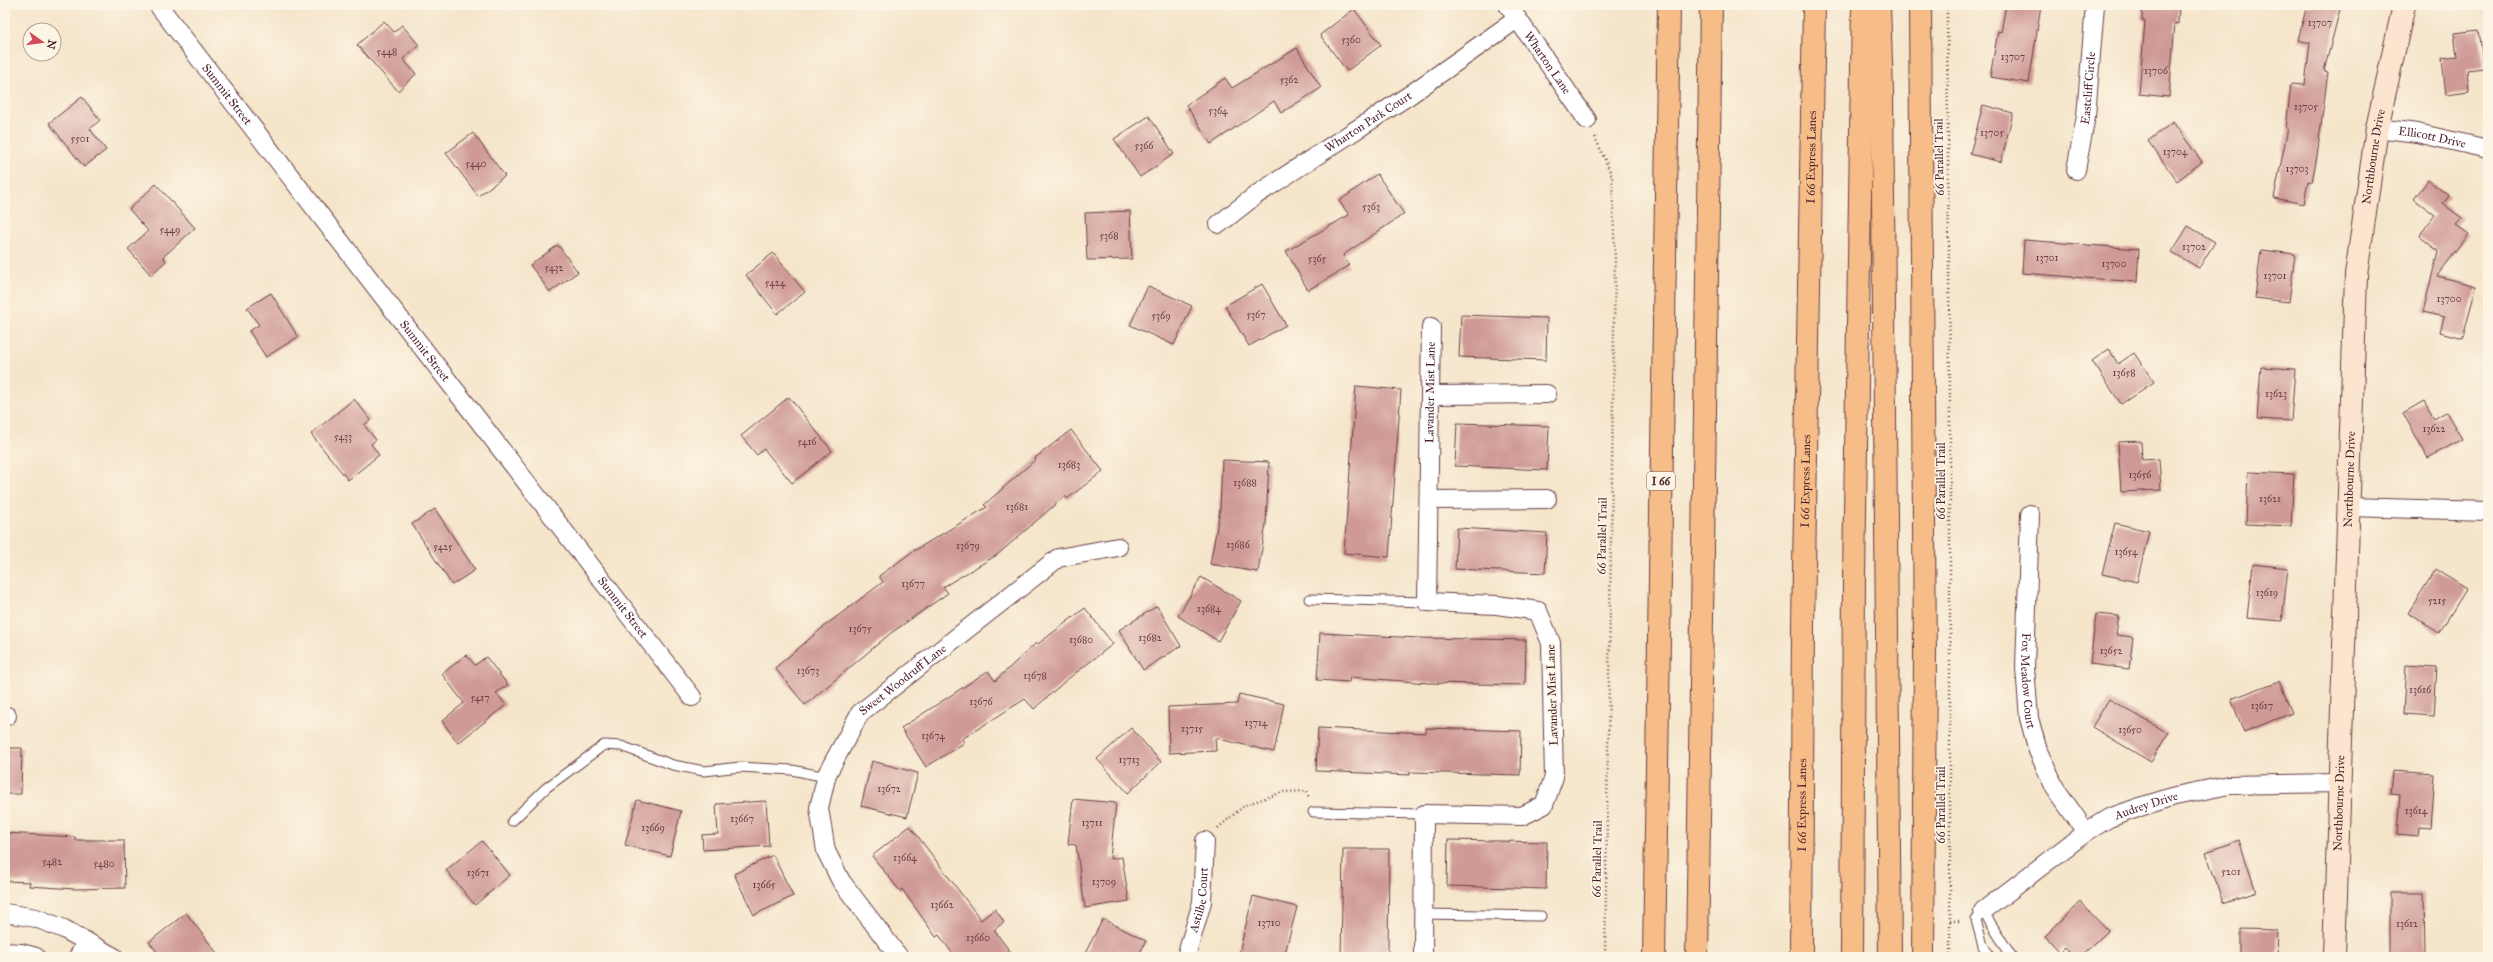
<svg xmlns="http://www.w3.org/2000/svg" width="2493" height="962" viewBox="0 0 2493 962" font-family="'IM FELL Great Primer',serif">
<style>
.building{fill:#cf9a95}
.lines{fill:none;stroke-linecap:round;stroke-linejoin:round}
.lane-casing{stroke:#643d43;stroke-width:11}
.street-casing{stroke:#643d43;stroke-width:20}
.secondary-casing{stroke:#643d43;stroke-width:24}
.highway-casing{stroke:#643d43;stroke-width:24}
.path{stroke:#643d43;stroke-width:2.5;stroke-dasharray:1 3;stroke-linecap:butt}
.lane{stroke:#fff;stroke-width:9}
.street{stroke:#fff;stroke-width:18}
.secondary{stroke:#fce5cf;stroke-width:22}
.highway{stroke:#f7bd88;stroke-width:22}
.labels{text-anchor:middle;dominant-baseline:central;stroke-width:3.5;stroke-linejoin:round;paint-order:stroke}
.number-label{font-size:10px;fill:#6b3e46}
.shield{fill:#fcf5e5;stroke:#7f5f63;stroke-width:1}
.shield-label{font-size:11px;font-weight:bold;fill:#4a1f2b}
.street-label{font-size:12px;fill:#4a1f2b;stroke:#fcf5e5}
</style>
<rect width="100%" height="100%" fill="#fcf5e5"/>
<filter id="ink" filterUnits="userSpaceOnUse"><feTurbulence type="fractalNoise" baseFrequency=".025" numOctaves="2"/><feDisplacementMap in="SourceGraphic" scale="8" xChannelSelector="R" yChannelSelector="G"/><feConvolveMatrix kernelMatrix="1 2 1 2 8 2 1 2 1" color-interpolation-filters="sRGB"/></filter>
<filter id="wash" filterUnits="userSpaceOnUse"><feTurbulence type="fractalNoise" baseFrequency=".012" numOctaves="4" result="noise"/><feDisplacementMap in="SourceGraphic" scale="16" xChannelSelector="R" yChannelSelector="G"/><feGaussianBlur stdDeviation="0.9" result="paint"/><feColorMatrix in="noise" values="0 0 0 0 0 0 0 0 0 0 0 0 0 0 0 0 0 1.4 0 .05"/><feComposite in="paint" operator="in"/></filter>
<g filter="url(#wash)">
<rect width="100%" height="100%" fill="#f5e5cb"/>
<g id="blocks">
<path class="building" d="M2006,5H2041L2029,83L1990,77L1998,31L2001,32Z
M2143,5H2179L2178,24L2175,23L2169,97L2139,94L2145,21L2142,20Z
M2307,5H2341L2324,71L2328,72L2317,156L2312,182L2308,181L2304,204L2274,198L2288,128H2286L2291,84L2305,85L2310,43L2298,40Z
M1354,9L1381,45L1347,71L1320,35Z
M384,21L394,32L402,25L419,45L403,59L416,74L398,91L357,45Z
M2479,30L2484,68L2467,70L2469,92L2446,95L2442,58L2457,56L2454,33Z
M1297,48L1321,88L1281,113L1274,101L1211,144L1186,105L1225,78L1232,88Z
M82,97L100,120L90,129L106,150L84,167L49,123Z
M1983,105L2013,113L2001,162L1970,154Z
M1149,116L1174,154L1140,177L1114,139Z
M2173,122L2202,162L2177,181L2148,141Z
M473,133L505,176L478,196L446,153Z
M1377,174L1404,214L1343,255L1349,266L1308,290L1286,251L1349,215L1339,201Z
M2428,180L2449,196L2443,204L2462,218L2456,225L2469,234L2437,276L2476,286L2463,338L2440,332L2444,317L2423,312L2438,251L2419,236L2435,215L2414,199Z
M156,184L195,228L163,257L166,261L151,275L128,249L148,231L129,209Z
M1130,211L1132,259L1087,260L1085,213Z
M2188,226L2215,242L2199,268L2172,252Z
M2024,240L2139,249L2137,282L2022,273Z
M558,245L578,272L550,292L530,265Z
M2261,250L2295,254L2289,302L2255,298Z
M773,253L805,292L777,314L746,275Z
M1262,284L1286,325L1249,346L1225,306Z
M1148,286L1192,306L1174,345L1130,325Z
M271,293L298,337L266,357L249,331L259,325L247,308Z
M1461,315L1547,318L1546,360L1459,357Z
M2109,349L2118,364L2134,353L2154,382L2121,404L2092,361Z
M2261,367L2295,369L2291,421L2257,419Z
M1356,386L1401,390L1389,557L1344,553Z
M789,397L832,451L792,483L764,449L757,455L741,436Z
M354,399L371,420L364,425L376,440L371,444L379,455L348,480L311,434Z
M2424,401L2434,419L2446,412L2462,439L2428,458L2403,413Z
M1457,423L1549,426L1547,470L1455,466Z
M1071,430L1103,471L1067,499L1065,496L997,555L943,587L948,593L891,633L805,705L775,668L827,624L883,582L879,576L912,552L987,507L984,505L1036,459L1035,458Z
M2141,441L2142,460L2159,459L2161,490L2121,492L2118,442Z
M1222,460L1269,462L1266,524L1258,572L1210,564L1220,510Z
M2248,472L2294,474L2291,526L2246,524Z
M435,509L475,570L452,585L412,524Z
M2115,523L2149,531L2137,582L2102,574Z
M1457,528L1547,533L1545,573L1455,569Z
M2253,564L2288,568L2282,621L2247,618Z
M2436,569L2467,588L2439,633L2408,613Z
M1201,577L1241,601L1218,641L1178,616Z
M1157,606L1181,646L1143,670L1119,630Z
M1085,608L1113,644L1064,682L1034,709L1025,699L962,739L964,743L926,767L901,728L988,671L995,681L1036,643L1038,644Z
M2096,614L2119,616L2116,635L2133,637L2129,669L2090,664Z
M1320,633L1419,638L1526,640L1525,685L1428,683L1350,677L1349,682L1317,680Z
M466,655L475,665L486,657L508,685L496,693L506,705L458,743L442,721L464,703L442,674Z
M2406,665L2437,667L2434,716L2403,714Z
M2279,681L2292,713L2244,732L2231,699Z
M1239,694L1284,704L1274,752L1215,738L1216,751L1169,753L1168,707L1237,704Z
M2109,699L2168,733L2151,762L2092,727Z
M1131,728L1161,762L1128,793L1097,759Z
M1318,728L1426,733V728L1521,731L1520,775L1410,772V775L1316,771Z
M5,748H22L21,794H5Z
M872,761L918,773L907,817L861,806Z
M2392,771L2435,774L2431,828L2419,827L2418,836L2397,834L2400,794L2390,793Z
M1073,799L1116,803L1110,859L1122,857L1129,901L1085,908L1076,845L1068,844Z
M637,800L681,811L670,856L625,845Z
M766,801L769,846L703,850L702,835L718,834L716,804Z
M910,826L981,920L995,909L1004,922L994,930L1014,957H955L939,935L936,937L902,889L900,891L872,856Z
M5,833L75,837V840H124L125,888L75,889L29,886L30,882L5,881Z
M1448,840L1547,842L1546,889L1447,886Z
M2239,840L2256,892L2223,903L2206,852Z
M482,841L510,875L475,905L446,870Z
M1343,849H1389L1388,957H1341Z
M773,855L793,896L754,915L734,874Z
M2390,893H2424L2425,955L2390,956Z
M1253,896L1297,907L1284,957H1238Z
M2080,902L2108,931L2080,957H2074L2065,947L2060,952L2045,936Z
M186,913L220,957H161L149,942Z
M1103,919L1146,941L1138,957H1083Z
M2240,929L2278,930L2277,957H2240Z"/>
</g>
</g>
<g filter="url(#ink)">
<use href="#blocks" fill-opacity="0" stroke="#643d43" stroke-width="1"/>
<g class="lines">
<g class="lane-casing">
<path id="lane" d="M1309,599L1427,602
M1313,812L1424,814
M512,821L546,788L604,745L621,746L673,765L704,771L740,767L792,770L826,777
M1423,914L1541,916
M1991,957L1983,946L1976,920L1983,911L2012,957"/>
</g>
<g class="street-casing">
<g id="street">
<path id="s1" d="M158,5L692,697"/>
<path id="s2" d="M1508,5L1587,120"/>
<path id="s3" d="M2377,128L2417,133L2488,149"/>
<path id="s4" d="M2076,170L2086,116L2095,5"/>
<path id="s5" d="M1219,224L1256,195L1411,94L1517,19"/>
<path d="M1430,395L1547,394"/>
<path d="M1429,500L1547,499"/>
<path d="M2349,507L2488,511"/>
<path id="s6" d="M2030,514L2025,668L2029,718L2038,751L2055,788L2086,832"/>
<path d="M5,716H7"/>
<path id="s7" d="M1983,911L2086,832L2109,818L2140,807L2175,796L2229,785L2340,783"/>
<path d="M5,913L36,918L64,929L114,957"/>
<path d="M5,952L21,953L36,957"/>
<path d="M78,957L87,942"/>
<path id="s8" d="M899,957L841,881L826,851L819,808L827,774L860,713L1058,558L1118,547"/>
<path id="s9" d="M1186,957L1202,902L1205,841"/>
<path id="s10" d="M1423,957L1424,814L1522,816L1544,805L1554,777L1551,643L1538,611L1497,605L1427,602L1431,327"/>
</g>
</g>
<g class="secondary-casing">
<g id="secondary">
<path id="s11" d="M2334,957L2356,275L2377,128L2404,5"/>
</g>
</g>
<g class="highway-casing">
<g id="highway">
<path d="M1879,5L1882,91L1890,957"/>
<path d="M1920,5L1925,655L1923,957"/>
<path d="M1654,957L1669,5"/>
<path d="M1697,957L1711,5"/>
<path id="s12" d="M1801,957L1803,625L1814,5"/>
<path d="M1852,957L1854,577L1863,5"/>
</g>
</g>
<path class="path" d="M1947,5L1950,395V957
M1595,137L1612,176L1615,261L1605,957
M1218,828L1245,805L1283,792L1307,791L1309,799
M1950,921H1961"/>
<use href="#lane" class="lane"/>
<use href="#street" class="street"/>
<use href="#secondary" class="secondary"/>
<use href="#highway" class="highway"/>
</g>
</g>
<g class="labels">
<g class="number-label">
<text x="2320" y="23">13707</text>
<text x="1351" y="40">5360</text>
<text x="387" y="52">5448</text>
<text x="2013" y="57">13707</text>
<text x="2156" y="71">13706</text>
<text x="1289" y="80">5362</text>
<text x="2306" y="107">13705</text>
<text x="1218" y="111">5364</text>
<text x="1992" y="133">13705</text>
<text x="80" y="139">5501</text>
<text x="1144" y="146">5366</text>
<text x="2175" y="152">13704</text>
<text x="476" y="164">5440</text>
<text x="2297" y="169">13703</text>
<text x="1371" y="207">5363</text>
<text x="170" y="230">5449</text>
<text x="1109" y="236">5368</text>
<text x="2194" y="247">13702</text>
<text x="2047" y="258">13701</text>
<text x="1317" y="259">5365</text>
<text x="2114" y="264">13700</text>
<text x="554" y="268">5432</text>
<text x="2275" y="276">13701</text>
<text x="775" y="283">5424</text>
<text x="2449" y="299">13700</text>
<text x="1256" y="315">5367</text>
<text x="1161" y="316">5369</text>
<text x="2124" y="373">13658</text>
<text x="2276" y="394">13623</text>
<text x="2434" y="429">13622</text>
<text x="343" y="437">5433</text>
<text x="807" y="442">5416</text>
<text x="1069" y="465">13683</text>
<text x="2140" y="475">13656</text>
<text x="1245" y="483">13688</text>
<text x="2270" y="499">13621</text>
<text x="1017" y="507">13681</text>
<text x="1238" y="545">13686</text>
<text x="968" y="546">13679</text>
<text x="443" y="547">5425</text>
<text x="2126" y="552">13654</text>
<text x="913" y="584">13677</text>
<text x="2267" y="593">13619</text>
<text x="2437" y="601">5215</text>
<text x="1209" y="609">13684</text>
<text x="860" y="629">13675</text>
<text x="1150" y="638">13682</text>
<text x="1081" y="640">13680</text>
<text x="2111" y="651">13652</text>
<text x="808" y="671">13673</text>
<text x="1035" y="676">13678</text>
<text x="2420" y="690">13616</text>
<text x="480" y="698">5417</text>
<text x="981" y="702">13676</text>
<text x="2262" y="706">13617</text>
<text x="1256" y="723">13714</text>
<text x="1192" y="729">13715</text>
<text x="2130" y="730">13650</text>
<text x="933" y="736">13674</text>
<text x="1129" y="760">13713</text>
<text x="889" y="789">13672</text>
<text x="2416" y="811">13614</text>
<text x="742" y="819">13667</text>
<text x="1092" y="823">13711</text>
<text x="653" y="828">13669</text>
<text x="905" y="858">13664</text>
<text x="52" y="862">5482</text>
<text x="104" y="864">5480</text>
<text x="2231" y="872">5201</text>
<text x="478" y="873">13671</text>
<text x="1104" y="882">13709</text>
<text x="764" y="885">13665</text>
<text x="942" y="905">13662</text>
<text x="1269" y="923">13710</text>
<text x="2407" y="924">13612</text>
<text x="978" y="938">13660</text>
</g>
<rect class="shield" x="1647" y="472" width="28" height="18" rx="3"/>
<g class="shield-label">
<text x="1661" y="481">I 66</text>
</g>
<g class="street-label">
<text stroke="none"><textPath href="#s2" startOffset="70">Wharton Lane</textPath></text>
<text stroke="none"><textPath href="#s4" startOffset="83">Eastcliff Circle</textPath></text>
<text stroke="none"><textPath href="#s1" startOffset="113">Summit Street</textPath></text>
<text stroke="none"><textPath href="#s5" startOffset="181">Wharton Park Court</textPath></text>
<text stroke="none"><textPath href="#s3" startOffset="56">Ellicott Drive</textPath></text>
<text stroke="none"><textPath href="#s11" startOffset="802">Northbourne Drive</textPath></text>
<text stroke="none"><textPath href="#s12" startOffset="800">I 66 Express Lanes</textPath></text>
<text transform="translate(1939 157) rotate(-91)">66 Parallel Trail</text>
<text stroke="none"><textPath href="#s1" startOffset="437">Summit Street</textPath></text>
<text stroke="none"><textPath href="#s10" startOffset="785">Lavander Mist Lane</textPath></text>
<text stroke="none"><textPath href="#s11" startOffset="478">Northbourne Drive</textPath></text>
<text stroke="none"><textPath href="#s12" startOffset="476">I 66 Express Lanes</textPath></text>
<text transform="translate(1941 481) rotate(-90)">66 Parallel Trail</text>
<text transform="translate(1602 536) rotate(-89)">66 Parallel Trail</text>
<text stroke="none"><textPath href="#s1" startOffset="761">Summit Street</textPath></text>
<text stroke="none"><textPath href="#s6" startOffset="167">Fox Meadow Court</textPath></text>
<text stroke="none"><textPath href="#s8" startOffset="331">Sweet Woodruff Lane</textPath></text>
<text transform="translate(1552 695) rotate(-92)">Lavander Mist Lane</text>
<text stroke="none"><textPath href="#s11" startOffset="154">Northbourne Drive</textPath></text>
<text stroke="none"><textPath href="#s12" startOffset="152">I 66 Express Lanes</textPath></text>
<text transform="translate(1941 805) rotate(-90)">66 Parallel Trail</text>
<text stroke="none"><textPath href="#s7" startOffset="196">Audrey Drive</textPath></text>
<text transform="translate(1597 859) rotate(-89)">66 Parallel Trail</text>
<text stroke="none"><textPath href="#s9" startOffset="59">Astilbe Court</textPath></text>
</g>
</g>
<rect width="2493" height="962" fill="none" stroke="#fcf5e5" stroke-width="20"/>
<g transform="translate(42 42) rotate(104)"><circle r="19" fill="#fcf5e5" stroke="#b59f9b"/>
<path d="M0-3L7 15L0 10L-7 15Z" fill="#d1495b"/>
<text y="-6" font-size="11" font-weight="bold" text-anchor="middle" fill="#4a1f2b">N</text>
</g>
</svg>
